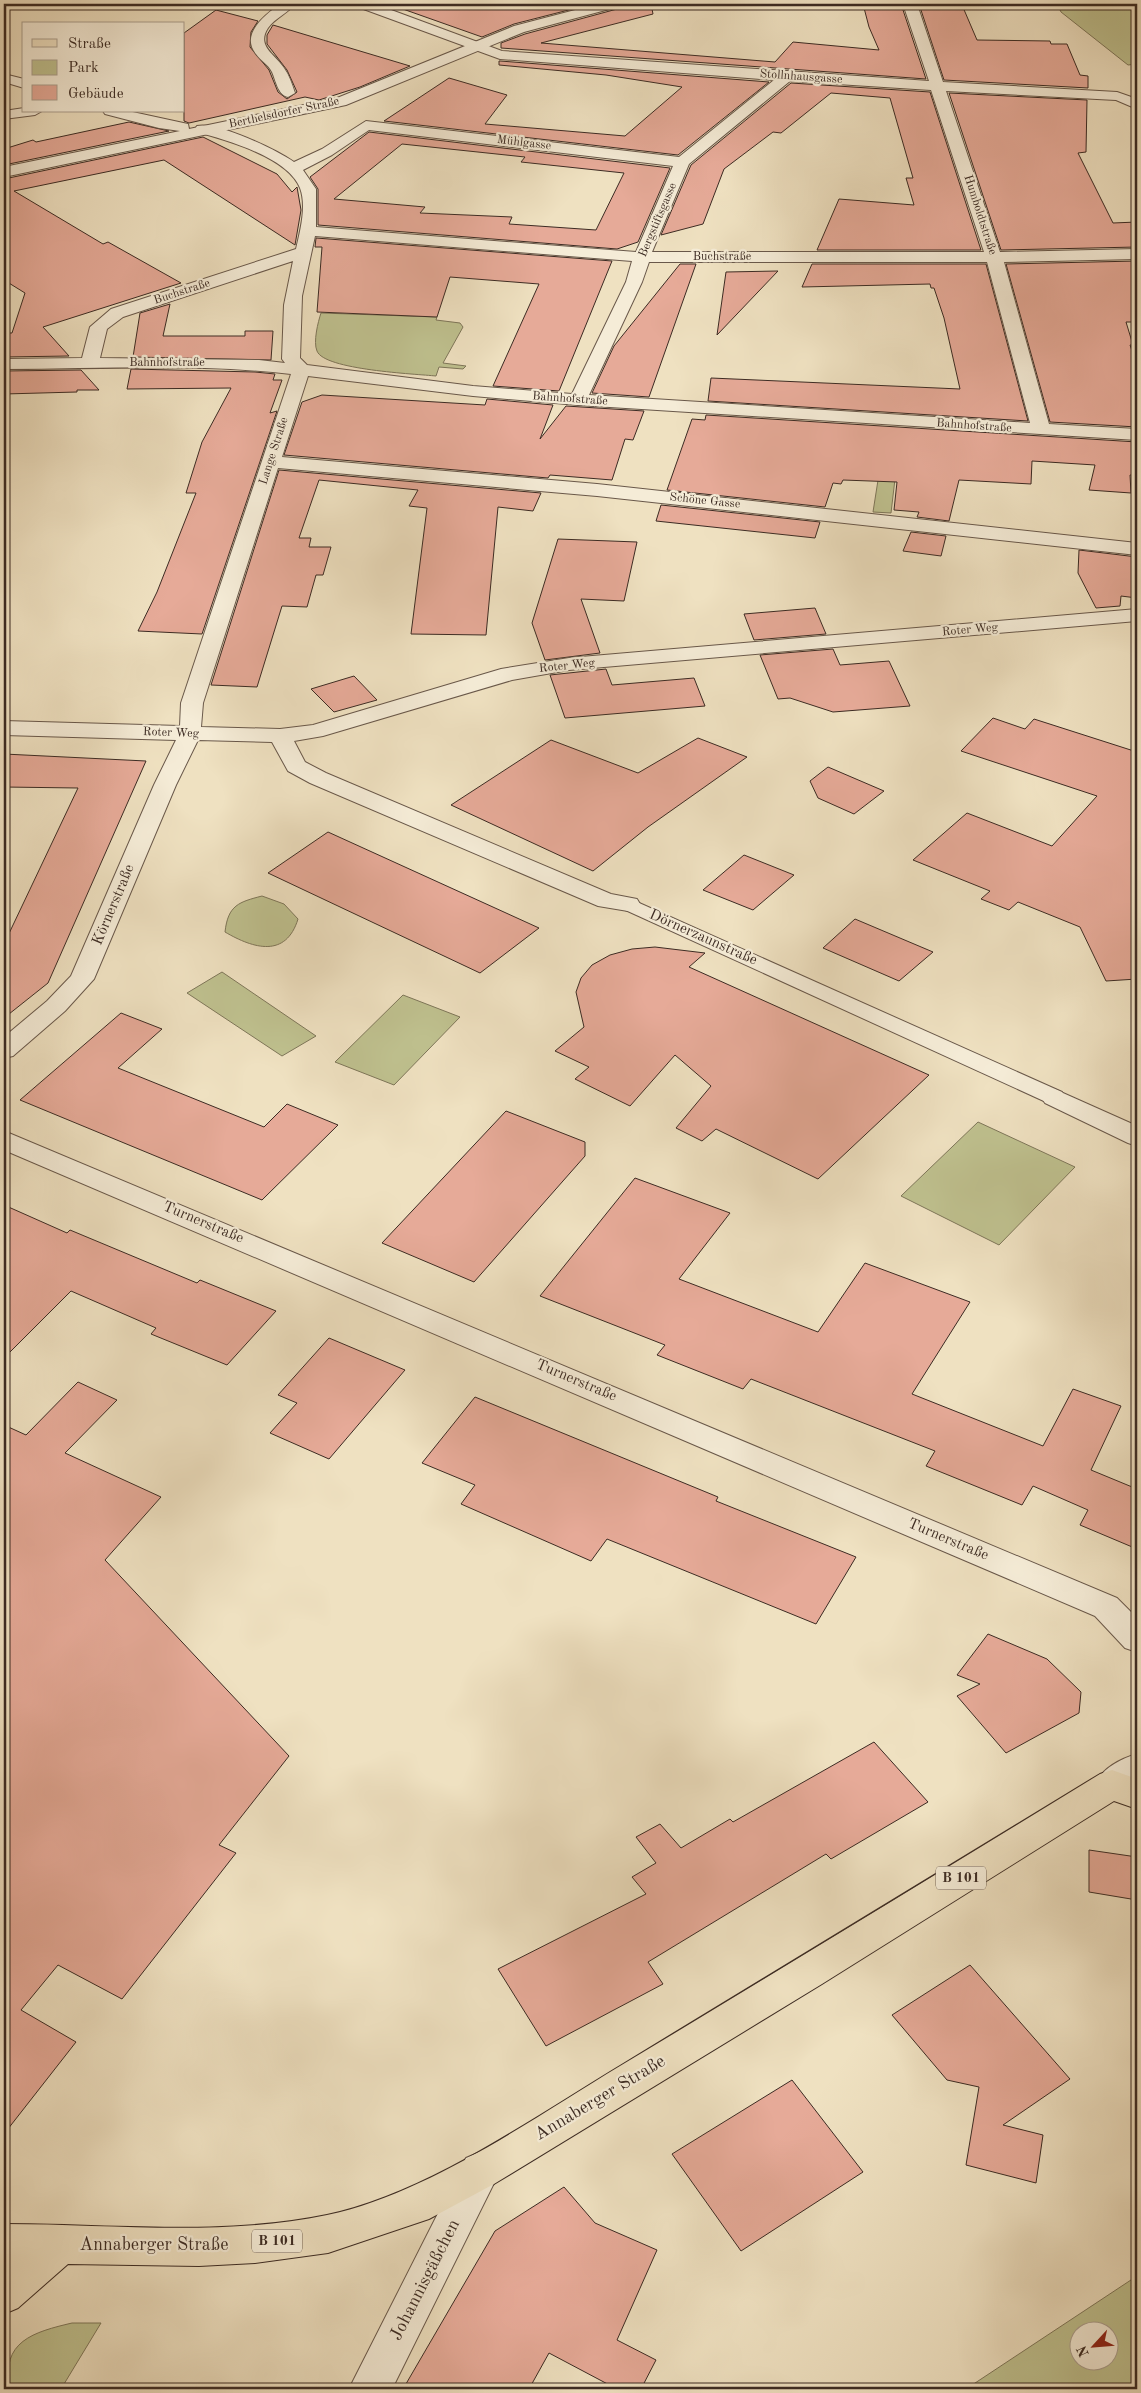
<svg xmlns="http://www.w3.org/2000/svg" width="1141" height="2393" viewBox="0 0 1141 2393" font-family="'Old Standard TT',serif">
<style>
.green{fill:#bfc18f;stroke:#7e7659;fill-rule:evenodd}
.building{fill:#e6aa98;stroke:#3c2b23;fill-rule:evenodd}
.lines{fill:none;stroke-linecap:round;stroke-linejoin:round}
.pedestrian-casing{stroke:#69584a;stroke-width:2}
.minor-casing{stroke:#69584a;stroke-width:2}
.tertiary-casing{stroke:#69584a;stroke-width:2}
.primary-casing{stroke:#3c2b23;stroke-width:2}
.pedestrian{fill:#f5ecd7;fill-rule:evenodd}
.minor{fill:#f5ecd7;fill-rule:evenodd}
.tertiary{fill:#f5ecd7;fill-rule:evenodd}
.primary{fill:#efe1c1;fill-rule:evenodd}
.labels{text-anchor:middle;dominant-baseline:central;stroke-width:4.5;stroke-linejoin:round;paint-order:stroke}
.far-street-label{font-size:12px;fill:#3c2b23;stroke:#f5ecd7}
.shield{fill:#f5ecd7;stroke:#746559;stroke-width:1}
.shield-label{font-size:14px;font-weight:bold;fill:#3c2b23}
.street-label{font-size:15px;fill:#3c2b23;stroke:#f5ecd7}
.near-street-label{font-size:18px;fill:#3c2b23;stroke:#f5ecd7}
</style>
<rect width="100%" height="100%" fill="#efe1c1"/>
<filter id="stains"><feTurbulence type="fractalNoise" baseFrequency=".004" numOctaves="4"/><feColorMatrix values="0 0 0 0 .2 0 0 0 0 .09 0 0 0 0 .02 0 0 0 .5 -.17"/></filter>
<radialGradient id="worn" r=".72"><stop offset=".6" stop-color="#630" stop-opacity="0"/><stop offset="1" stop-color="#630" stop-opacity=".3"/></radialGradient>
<path class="green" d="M1057,4H1133L1137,7V64L1128,65L1061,12Z
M321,313L437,317L436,320L460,323L463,327L443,363L466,366L463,369L439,367L436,376C416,374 324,370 317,351C313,342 318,322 321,313Z
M881,461L897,462L891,513L873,512Z
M262,896L284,904L298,919C286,958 254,949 225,932C228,905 239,902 262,896Z
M222,972L316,1036L282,1056L187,993Z
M403,995L460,1017L394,1085L335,1062Z
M978,1122L1075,1167L999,1245L901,1196Z
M1137,2276V2389H966ZM1078,2330H1108V2360H1078Z
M72,2323H101L61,2389H10C0,2341 34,2332 72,2323Z"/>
<path class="building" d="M401,4H592L514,24L482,37L400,8Z
M621,4H651L653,14L541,43L775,62L793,42L879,50L869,27L863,4H901L926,79L501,48V43L525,34L617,9Z
M919,4L962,5L977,40L1050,41L1051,44H1067L1080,75L1088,76V88L944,80Z
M216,10L258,21L251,32L250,47L269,70L278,92L287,99L297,92L287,70L267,44V35L273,25L410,66L360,87L319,100L305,97L189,123L184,121V33Z
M499,61H500L769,82L678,155L384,121L449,78L507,95L485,124L625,136L682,87L606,75L499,65Z
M791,83L930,92L981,250H817L839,199L914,205L906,178H913L890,98L831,93L781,133L773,132L724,169L703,224L661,235L691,165Z
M949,93L1087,100L1086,152L1078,153L1113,223L1137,222V247L1001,250Z
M129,122L169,131L4,165V149L33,140L36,142Z
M369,132L670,168L638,242L617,249L318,225V189L310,177ZM402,144L525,157L521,162L624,173L596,230L509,224L512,217L420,213L425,207L334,199Z
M203,137L277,174L292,192L297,187L301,210L295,245L164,160L14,191L103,244L108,242L181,283L43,327L69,356L4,357V333H12L25,293L4,280V179Z
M316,238L612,261L559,391L493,386L539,284L450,277L437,317L317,312L322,247H315Z
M1137,261V322H1126L1133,345H1130L1137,365V427L1050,422L1006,264Z
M680,264H696L649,397L592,393L614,346Z
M812,264H986L1028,421L708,401L711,378L960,389L944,318L934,288H931L930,284L802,287Z
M778,271L717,335L726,272Z
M170,304L163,336H245V331H273L271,360L133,357L140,313Z
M131,369L255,372L275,374L273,380H282L270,413L277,411L202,634L138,631L157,592L196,493H186L202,442L231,388L127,389Z
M81,370L99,390H77V392L4,394V371Z
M322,395L485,405L487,399L553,405L540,439L566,406L644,411L633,440L625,439L612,480L550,475L548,478L284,455L302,402Z
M706,415L1137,442V475H1130L1131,493L1089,490L1095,465L1032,461L1031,484L959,480L949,521L917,517L919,512L894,510L897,482L843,480L841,484L833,483L825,507L667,490L692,419L705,420Z
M279,470L541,493L533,511L498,507L486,635L411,634L427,508L409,506L418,490L319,480L299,538H311L309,547H331L323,575H316L307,607L282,606L257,687L211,685Z
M661,505L820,522L815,538L656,521Z
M911,532L946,536L941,556L903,551Z
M558,539L637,542L624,601L581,599L600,653L545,660L532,623Z
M1079,550L1137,557V598L1121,596L1120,606L1096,608L1078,573Z
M815,608L826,634L754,640L744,614Z
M833,649L840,665L889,661L910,706L833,712L790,698L778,699L760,655Z
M606,669L612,685L694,678L705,706L565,718L550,675Z
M354,676L377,700L334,712L311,689Z
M993,718L1025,729L1034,719L1137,752V979L1106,981L1080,927L1018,902L1009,910L981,899L990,891L913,860L967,813L1052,846L1097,796L961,751Z
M698,738L747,757L648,827L593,871L451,805L551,740L638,773Z
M4,754L146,761L48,983L4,1018V944L78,788L4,787Z
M828,767L884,791L854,814L818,798L810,781Z
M328,832L539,928L480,973L268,873Z
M744,855L794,875L753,910L703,890Z
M855,919L933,952L899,981L823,948Z
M655,947L705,953L689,967L929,1075L818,1179L716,1129L702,1141L676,1128L711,1086L675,1055L630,1106L575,1079L589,1067L555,1051L584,1027L576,992L581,978L592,965L610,955L632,949Z
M121,1013L162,1029L118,1068L264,1127L287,1104L338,1125L262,1200L20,1100Z
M506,1111L585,1142V1156L474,1282L382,1243Z
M635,1178L730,1213L679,1279L818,1332L865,1263L970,1302L912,1394L1043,1446L1073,1389L1121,1406L1091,1470L1137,1489V1549L1080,1525L1088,1510L1033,1486L1022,1505L926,1466L935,1451L751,1379L743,1389L657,1355L665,1345L540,1296Z
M4,1205L67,1233L70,1230L197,1283L200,1280L276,1311L227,1365L151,1334L156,1328L71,1291L4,1358Z
M329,1338L405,1370L329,1459L270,1433L297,1403L278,1395Z
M78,1382L117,1400L65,1453L161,1497L105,1560L289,1756L219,1845L236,1853L122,1999L58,1965L21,2010L76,2042L4,2134V1425L26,1435Z
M475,1397L718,1497L716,1501L856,1557L816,1624L607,1539L591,1561L461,1504L475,1485L422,1463Z
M988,1634L1047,1659L1081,1692L1079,1713L1006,1753L957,1696L980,1684L957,1675Z
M874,1742L928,1802L831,1859L826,1854L648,1962L663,1984L546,2046L498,1969L646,1894L632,1877L656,1863L636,1837L660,1824L681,1848L730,1819L733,1822Z
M1089,1850L1137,1857V1900L1089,1892Z
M970,1965L1070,2079L1003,2125L1043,2135L1036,2183L966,2165L979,2087L947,2080L892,2015Z
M792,2080L863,2172L741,2251L672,2154Z
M564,2187L595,2223L657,2250L617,2340L656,2360L641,2389H617L549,2353L529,2389H403L495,2231Z"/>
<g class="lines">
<g class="pedestrian-casing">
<path id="pedestrian" d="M628,898L1062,1092L1065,1097L1062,1102L1054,1104L1046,1102L621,908L618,904L621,900Z"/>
</g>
<g class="minor-casing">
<path id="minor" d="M280,4H295C288,13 275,18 268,28C256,46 275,54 284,68C289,75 292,84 295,93L288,97C278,95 276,81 272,72C268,64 261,61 256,54C240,34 265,15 280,4Z
M356,4H375L502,51L929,81L903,4H917L943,82L1117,92L1137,99V109L1116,100L946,91L1000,252L1137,249V259L1004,262L1049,424L1137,429V440L578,405L473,396L308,376L282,457L597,484L1137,543V555L597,496L278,468L203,703L201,727L280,729L313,725L501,669L569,658L1137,609V621L569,670L512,680L323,736L294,741L305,762L326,773L611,894L637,899L640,904L637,909L628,911L598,906L310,783L288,771L272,742L198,740L176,785L94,979L65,1011L13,1056L4,1058V1037L47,1001L71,976L154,785L176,740L4,735V721L180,726L181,703L291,374C196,363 99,369 4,369V359L82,358L90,327L111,309L296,249C300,231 307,206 300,188C288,157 226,140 197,132L195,129L197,126C217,121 277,150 294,162L322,149L366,121L679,157L774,80L500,59L358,7ZM790,81L931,90L984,252H652L689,164ZM369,130L673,166L636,252L316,227V189L303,170L332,155ZM315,236L632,261L626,282L572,394L473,386L307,365L300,358L302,296ZM293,261L284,305L282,359L285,363L259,360L100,358L107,329L123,317ZM649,262H987L1030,423L589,395L642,282Z
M24,108V111H42L35,115L4,119V111Z
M1054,1089L1137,1126V1146L1128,1143L1045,1103L1041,1097L1045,1091Z
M4,1131L1117,1598L1137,1618V1652L1125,1648L1095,1616L4,1150Z
M1137,1754V1786L1112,1798L1100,1794L1095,1784C1103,1768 1120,1759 1137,1754Z
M480,2152L494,2158L500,2171L392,2389H349L466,2158Z"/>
</g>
<g class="tertiary-casing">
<path id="tertiary" d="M598,4H619L617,7L524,32L346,105L4,177V167L180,131L159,128L105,114L103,111H128L188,124L189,129L337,98L514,26Z
M4,74L24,79V88L4,82Z"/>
</g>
<g class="primary-casing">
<path id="primary" d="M1112,1770L1137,1779V1809L1114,1801L822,1984L494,2184L429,2219L328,2253L255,2263L199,2266L68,2264L18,2308L4,2314V2268L10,2262H4V2224C111,2224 221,2237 327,2215C427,2194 532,2119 620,2066C780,1970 940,1872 1100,1774Z"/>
</g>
<use href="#pedestrian" class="pedestrian"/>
<use href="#minor" class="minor"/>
<use href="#tertiary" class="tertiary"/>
<use href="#primary" class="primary"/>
</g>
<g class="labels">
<g class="far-street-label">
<text transform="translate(801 77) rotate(4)">Stollnhausgasse</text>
<text transform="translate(284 113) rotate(-12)">Berthelsdorfer Straße</text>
<text transform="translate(524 143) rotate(7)">Mühlgasse</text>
<text transform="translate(980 215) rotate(72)">Humboldtstraße</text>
<text transform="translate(658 220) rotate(-67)">Bergstiftsgasse</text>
<text x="722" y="257">Buchstraße</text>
<text transform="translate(182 292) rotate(-18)">Buchstraße</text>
<text x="167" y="363">Bahnhofstraße</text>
<text transform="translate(570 399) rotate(4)">Bahnhofstraße</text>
<text transform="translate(974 426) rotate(4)">Bahnhofstraße</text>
<text transform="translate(274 451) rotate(-72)">Lange Straße</text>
<text transform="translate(705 501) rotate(6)">Schöne Gasse</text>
<text transform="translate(970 630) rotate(-5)">Roter Weg</text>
<text transform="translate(567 666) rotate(-6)">Roter Weg</text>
<text transform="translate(171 733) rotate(2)">Roter Weg</text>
</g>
<g class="shield">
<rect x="936" y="1866.5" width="50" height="23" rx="4"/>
<rect x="252" y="2229.5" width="50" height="23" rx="4"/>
</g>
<g class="shield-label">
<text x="961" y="1878">B 101</text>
<text x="277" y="2241">B 101</text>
</g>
<g class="street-label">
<text transform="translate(114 905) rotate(-67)">Körnerstraße</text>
<text transform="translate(703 938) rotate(24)">Dörnerzaunstraße</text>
<text transform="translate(203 1223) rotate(23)">Turnerstraße</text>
<text transform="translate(576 1381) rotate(23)">Turnerstraße</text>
<text transform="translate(948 1540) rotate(23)">Turnerstraße</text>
</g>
<g class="near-street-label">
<text transform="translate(600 2098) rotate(-31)">Annaberger Straße</text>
<text x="154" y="2245">Annaberger Straße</text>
<text transform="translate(425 2280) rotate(-63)">Johannisgäßchen</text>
</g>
</g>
<rect width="1141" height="2393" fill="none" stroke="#efe1c1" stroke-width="20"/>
<rect x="5" y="5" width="1131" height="2383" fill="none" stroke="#3c2b23" stroke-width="2.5"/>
<rect x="10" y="10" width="1121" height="2373" fill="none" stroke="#3c2b23"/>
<rect x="22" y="22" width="162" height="90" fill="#f5ecd7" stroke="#ab9f8f"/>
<rect x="32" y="39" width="25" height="8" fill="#efe1c1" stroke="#ab9f8f"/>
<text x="68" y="48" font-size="15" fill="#3c2b23">Straße</text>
<rect x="32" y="60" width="25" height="15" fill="#bfc18f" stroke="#ab9f8f"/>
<text x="68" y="72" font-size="15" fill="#3c2b23">Park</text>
<rect x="32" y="85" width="25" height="15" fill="#e6aa98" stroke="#ab9f8f"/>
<text x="68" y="98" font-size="15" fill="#3c2b23">Gebäude</text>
<g transform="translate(1094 2346) rotate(244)"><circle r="24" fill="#f5ecd7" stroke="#ab9f8f"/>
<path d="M0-4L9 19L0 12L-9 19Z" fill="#8f2418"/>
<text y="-8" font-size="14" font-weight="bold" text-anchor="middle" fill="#3c2b23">N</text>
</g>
<rect width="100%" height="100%" filter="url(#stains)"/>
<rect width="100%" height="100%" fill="url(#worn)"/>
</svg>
